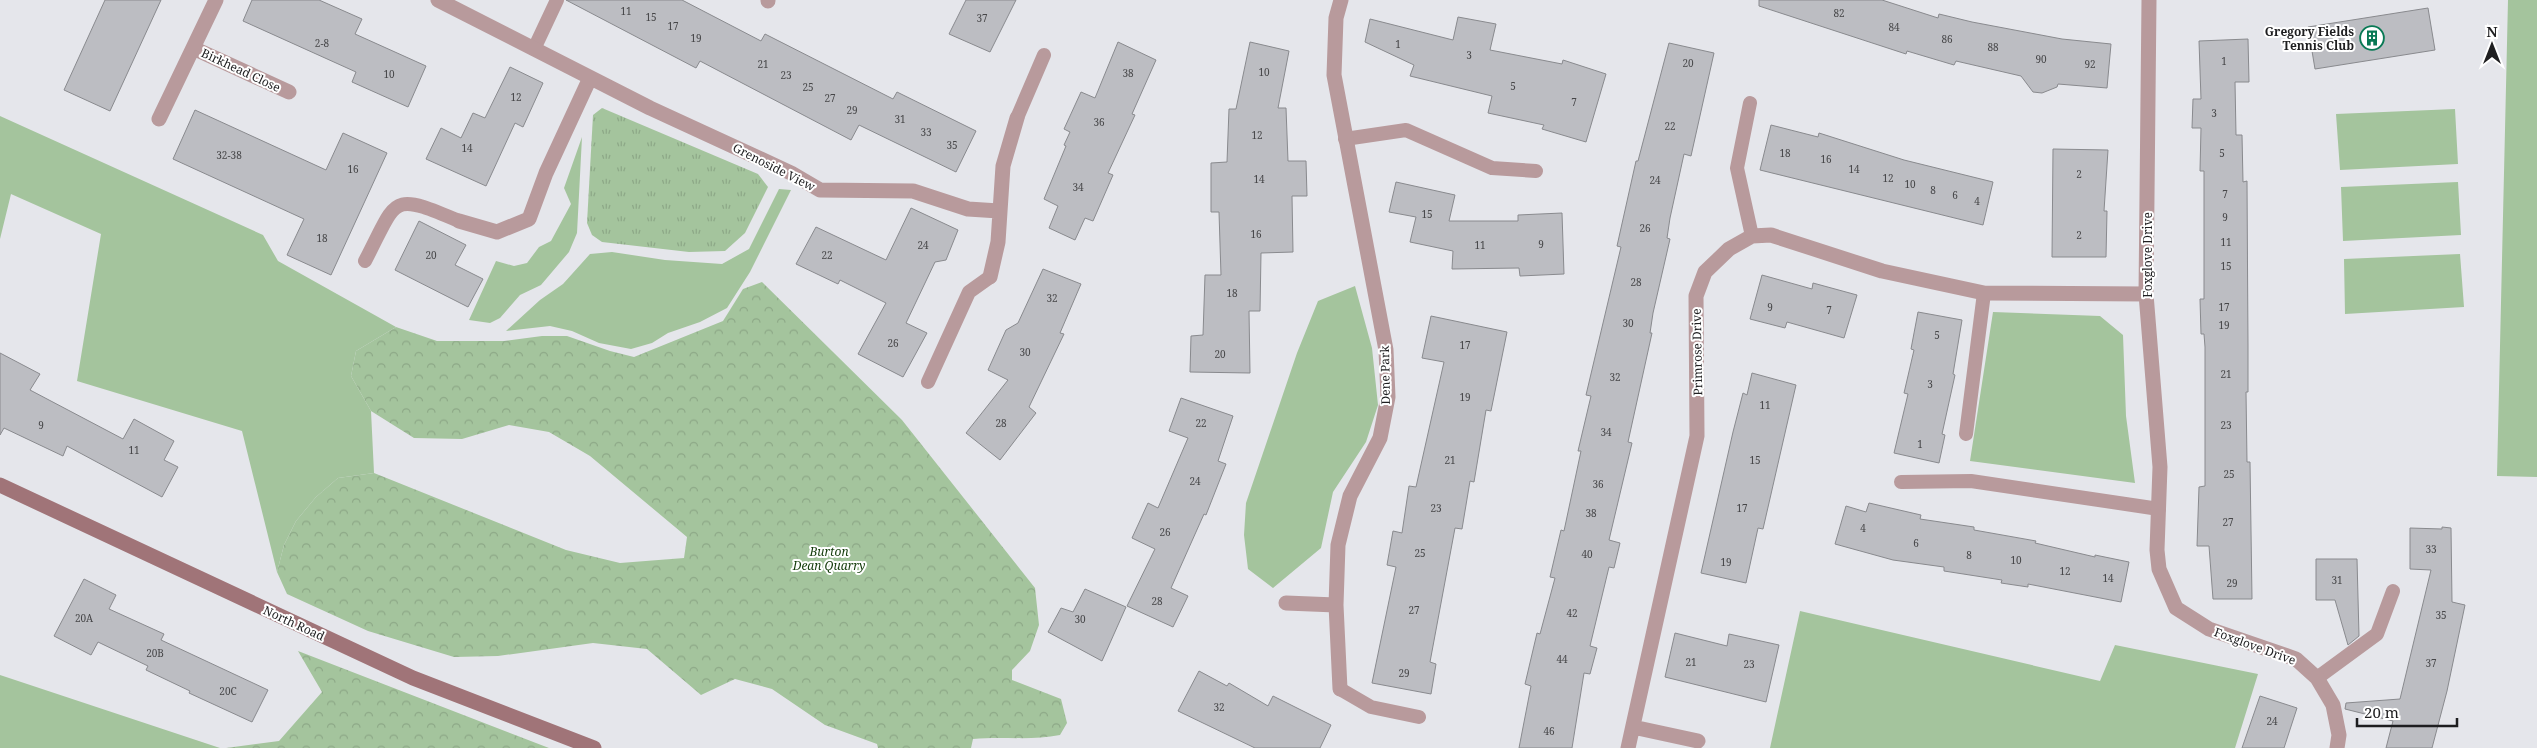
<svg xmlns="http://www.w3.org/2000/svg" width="2537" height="748" viewBox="0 0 2537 748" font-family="'Noto Serif',serif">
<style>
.green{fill:#a4c49d}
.forest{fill:url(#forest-crowns)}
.park{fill:url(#park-tufts)}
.building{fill:#bcbdc2;stroke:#898a8e}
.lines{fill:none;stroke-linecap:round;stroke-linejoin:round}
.lane{stroke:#b89a9c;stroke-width:14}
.street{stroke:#b89a9c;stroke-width:15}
.secondary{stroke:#a07478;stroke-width:15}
.labels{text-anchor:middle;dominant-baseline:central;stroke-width:4;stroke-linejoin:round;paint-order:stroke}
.number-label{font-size:10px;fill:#464648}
.poi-label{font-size:12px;font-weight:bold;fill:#1e1e20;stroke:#fff;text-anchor:end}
.street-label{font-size:12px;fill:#1e1e20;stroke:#fff}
.park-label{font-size:12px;font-style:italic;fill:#133b0a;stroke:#fff}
</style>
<defs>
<pattern id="forest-crowns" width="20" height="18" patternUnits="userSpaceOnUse" patternTransform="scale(1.25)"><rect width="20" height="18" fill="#a4c49d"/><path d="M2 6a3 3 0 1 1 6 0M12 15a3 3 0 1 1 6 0" fill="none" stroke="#8da887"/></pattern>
<pattern id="park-tufts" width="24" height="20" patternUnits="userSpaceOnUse" patternTransform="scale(1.25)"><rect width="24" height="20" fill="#a4c49d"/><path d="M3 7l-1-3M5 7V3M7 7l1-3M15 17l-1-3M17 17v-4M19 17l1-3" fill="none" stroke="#8da887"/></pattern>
</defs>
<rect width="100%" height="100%" fill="#e5e6eb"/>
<path class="green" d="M2508,0H2537V477L2497,476Z
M2455,109L2458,164L2340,170L2336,114Z
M0,116L263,235L278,261L396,327L356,351L351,376L371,411L374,473L338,478L316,497L296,521L284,545L277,572L242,431L77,381L101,234L11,194L0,239Z
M582,137L577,233L569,252L541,285L520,295L500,318L490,323L469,320L496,261L514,266L527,263L539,247L551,241L571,204L564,188Z
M2458,182L2461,235L2343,241L2341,187Z
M779,189L791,190L750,272L727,308L700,322L668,333L652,343L631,349L599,343L572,331L550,326L506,331L540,300L563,284L590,254L612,252L665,260L722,264L749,249Z
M2460,254L2464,307L2345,314L2344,259Z
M1355,286L1372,348L1378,405L1366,442L1333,492L1321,548L1273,588L1248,569L1244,535L1246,503L1297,353L1318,301Z
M1993,312L2100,316L2123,335L2126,416L2135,483L1970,461Z
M1800,611L2100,681L2115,645L2258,674L2235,748H1770Z
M0,675L220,748H0Z"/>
<path class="forest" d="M762,282L902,420L1035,588L1039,625L1030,651L1012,670V680L1061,699L1067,723L1060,735C1031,741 1003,736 973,739L971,748H878L877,744L825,725L772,689L735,679L701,695L647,649L593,643L498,656L454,657L368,631L287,594L277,572L284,545L296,521L316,497L338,478L374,473L566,550L620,563L684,558L687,537L590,456L549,432L509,425L462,439L414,438L371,411L351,376L356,351L396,327L437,341H504L542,336H567L610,351L634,357L723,321L743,289Z
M298,651L549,748H226L279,741L322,692Z"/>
<path class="park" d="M602,108L758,174L768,187L745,233L725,251L689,252L602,242L592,235L587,223L593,115Z"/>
<path class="building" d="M105,0H161L110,111L64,90Z
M252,0H319L362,19L355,34L426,66L408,107L352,82L356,72L243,21Z
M566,0H682L761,41L765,34L893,99L897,92L976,131L956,172L859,125L851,140L700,61L696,68Z
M966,0H1016L990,52L949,34Z
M1759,0H1882L1938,18L1939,14L1972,22L2062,39L2111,44L2107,88L2058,84L2057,87L2042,93L2033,92L2021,76L1956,61L1954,65L1907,51L1906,54L1759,6Z
M2428,8L2435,50L2315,69L2308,27Z
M1458,17L1496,24L1490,50L1562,64L1563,60L1606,74L1586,142L1542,129L1544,125L1488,113L1492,96L1410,76L1414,65L1365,42L1370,19L1453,40Z
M2248,39L2249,82H2235L2236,135H2242L2243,182L2247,181L2248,346V392H2246L2247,462H2250L2252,599H2213L2209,546H2197L2199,487L2205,486V347L2204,334H2201L2200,299H2204V171H2200L2201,128H2192L2193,99H2201L2199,41Z
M1118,42L1156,60L1132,114L1135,115L1108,173L1113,175L1093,221L1085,218L1075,240L1049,228L1058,206L1044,199L1066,146L1064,145L1070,132L1064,129L1081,92L1095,98Z
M1250,42L1289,51L1278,108H1286L1288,161H1306L1307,196H1292L1293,252L1261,253L1260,311H1249L1250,373L1190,372L1191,336L1203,335L1205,275H1221L1219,212H1211V163L1227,162L1229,109H1236Z
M1669,43L1714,53L1691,156L1684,154L1670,218L1667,238L1670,239L1653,313L1650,333H1652L1628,442L1632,443L1609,540L1620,543L1614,568L1609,567L1590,646L1597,648L1590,674L1584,673L1572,748H1519L1531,686L1525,684L1537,633L1540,634L1555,578L1550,577L1561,530L1564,531L1581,451H1578L1591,396L1586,395L1621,247L1617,246L1636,161H1638Z
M510,67L543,83L523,127L515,123L486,186L426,159L441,128L461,138L473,113L485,118Z
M195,110L326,170L343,133L387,153L331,275L287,255L304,219L173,159Z
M1771,125L1818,137L1819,133L1904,160L1993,182L1983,225L1760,170Z
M2053,149L2108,150L2104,211H2107L2106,257H2052Z
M1396,182L1455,195L1449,221H1518V215L1562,213L1564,274L1520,276L1519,268L1452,269L1453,251L1410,242L1416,217L1389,212Z
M911,208L958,230L946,260L935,262L906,323L927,333L903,377L858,354L886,303L840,280L838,284L796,264L816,227L886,260Z
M419,221L466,245L455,265L483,279L468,307L395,270Z
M1043,269L1081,284L1060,333L1064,334L1029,407L1036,413L1000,460L966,433L1008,380L988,370L1006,330L1018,323Z
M1762,275L1812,289L1813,283L1857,295L1844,338L1787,322L1785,328L1750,319Z
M1918,312L1962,320L1953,374L1955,375L1942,434L1945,435L1939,463L1894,453L1908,394L1904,393L1914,350L1911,349Z
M1431,316L1507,332L1491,411L1486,410L1474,482L1470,481L1462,529L1455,528L1430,662L1436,664L1431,694L1372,683L1396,567L1387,565L1393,531L1402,533L1409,486L1416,487L1444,362L1422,358Z
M0,353L40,374L30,390L123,439L134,419L174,441L164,460L178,467L162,497L67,446L63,456L4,428L0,435Z
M1752,373L1796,385L1763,529L1758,528L1746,583L1701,573L1733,432L1743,393L1747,395Z
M1181,398L1233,416L1218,461L1226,464L1206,515L1204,514L1171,588L1188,596L1173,627L1127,606L1155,549L1132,538L1148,503L1158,508L1188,438L1169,431Z
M1869,503L1921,515L1920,519L1974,527V530L2036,541L2035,543L2095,557V555L2129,562L2121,602L2028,584V587L2001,583L2002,580L1944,571V567L1893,560L1835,544L1846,506L1866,512Z
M2442,527L2451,528L2452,602L2465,605L2447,691L2432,748H2386L2393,721L2345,709L2346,703L2400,699L2431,570L2410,569V528L2442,529Z
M2316,559H2357L2359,636L2348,645L2335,600H2316Z
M84,579L116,595L109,609L164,634L161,640L268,690L252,722L189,693L190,691L146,670L148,666L98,642L91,655L54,636Z
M1085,589L1126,607L1102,661L1048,632L1061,608L1073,612Z
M1675,633L1727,646L1729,634L1779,645L1766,702L1665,677Z
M1199,671L1227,686L1229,683L1268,706L1273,696L1331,725L1320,748H1255L1178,711Z
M2260,696L2297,708L2284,748H2242Z"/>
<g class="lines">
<path class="lane" d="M534,49L557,0
M1750,103L1737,168L1752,236
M1017,118L1044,55
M1345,139L1406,130L1492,168L1536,171
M365,261C398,198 389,191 459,221
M928,382L969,292L990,277
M1966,434L1984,293
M1901,482L1971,481L2159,509
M2317,678L2377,634L2393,591
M1340,689L1371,707L1419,717"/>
<path class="street" d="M438,0L650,108L791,173L820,190L913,191L968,209L999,211
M2149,0L2146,294L2160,467L2157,550L2159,569L2176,608L2209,629L2296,659L2317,678L2333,705L2339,735L2337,748
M768,1V0
M193,48L289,92
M159,119L216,0
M459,221L497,232L529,219L546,173L590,78
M990,277L998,242L1003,166L1017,118
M1286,603L1336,605
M1340,689L1336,605L1338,545L1350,496L1380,438L1388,397L1386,350L1334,75L1336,18L1341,0
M1633,727L1698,741
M1628,748L1697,436L1696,296L1705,272L1729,249L1752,236L1771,235L1882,271L1984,293L2146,294"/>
<path class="secondary" d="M0,485L413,678L594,748"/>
</g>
<defs>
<g id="building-ring" transform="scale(1.25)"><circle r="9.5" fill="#fff" stroke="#087954" stroke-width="1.5"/><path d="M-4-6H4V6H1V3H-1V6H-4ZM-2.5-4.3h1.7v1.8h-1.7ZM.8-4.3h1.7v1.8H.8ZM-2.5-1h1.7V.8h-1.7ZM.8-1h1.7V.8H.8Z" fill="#087954"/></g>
</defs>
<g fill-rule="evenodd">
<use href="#building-ring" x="2372" y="38"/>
</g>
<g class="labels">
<g class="number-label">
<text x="626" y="11">11</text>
<text x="1839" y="13">82</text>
<text x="651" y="17">15</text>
<text x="982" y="18">37</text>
<text x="673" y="26">17</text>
<text x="1894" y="27">84</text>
<text x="696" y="38">19</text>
<text x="1947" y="39">86</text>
<text x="322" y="43">2-8</text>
<text x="1398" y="44">1</text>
<text x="1993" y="47">88</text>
<text x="1469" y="55">3</text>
<text x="2041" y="59">90</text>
<text x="2224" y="61">1</text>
<text x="1688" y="63">20</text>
<text x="763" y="64">21</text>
<text x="2090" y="64">92</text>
<text x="1264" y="72">10</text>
<text x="1128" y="73">38</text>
<text x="389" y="74">10</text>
<text x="786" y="75">23</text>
<text x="1513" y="86">5</text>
<text x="808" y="87">25</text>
<text x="516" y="97">12</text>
<text x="830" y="98">27</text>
<text x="1574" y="102">7</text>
<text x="852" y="110">29</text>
<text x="2214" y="113">3</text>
<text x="900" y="119">31</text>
<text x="1099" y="122">36</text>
<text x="1670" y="126">22</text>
<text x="926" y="132">33</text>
<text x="1257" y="135">12</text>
<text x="952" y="145">35</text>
<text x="467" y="148">14</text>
<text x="1785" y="153">18</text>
<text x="2222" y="153">5</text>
<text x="229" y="155">32-38</text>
<text x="1826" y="159">16</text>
<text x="353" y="169">16</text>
<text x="1854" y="169">14</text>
<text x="2079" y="174">2</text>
<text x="1888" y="178">12</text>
<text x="1259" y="179">14</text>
<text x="1655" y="180">24</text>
<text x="1910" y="184">10</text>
<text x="1078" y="187">34</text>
<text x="1933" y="190">8</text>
<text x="2225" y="194">7</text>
<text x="1955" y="195">6</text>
<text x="1977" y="201">4</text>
<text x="1427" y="214">15</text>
<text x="2225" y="217">9</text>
<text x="1645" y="228">26</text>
<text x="1256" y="234">16</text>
<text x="2079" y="235">2</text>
<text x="322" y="238">18</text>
<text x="2226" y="242">11</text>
<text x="1541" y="244">9</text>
<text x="923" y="245">24</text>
<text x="1480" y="245">11</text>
<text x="431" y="255">20</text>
<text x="827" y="255">22</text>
<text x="2226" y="266">15</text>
<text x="1636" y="282">28</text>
<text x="1232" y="293">18</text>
<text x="1052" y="298">32</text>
<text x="1770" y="307">9</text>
<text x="2224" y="307">17</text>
<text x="1829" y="310">7</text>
<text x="1628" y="323">30</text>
<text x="2224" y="325">19</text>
<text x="1937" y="335">5</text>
<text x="893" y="343">26</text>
<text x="1465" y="345">17</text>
<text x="1025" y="352">30</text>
<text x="1220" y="354">20</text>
<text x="2226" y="374">21</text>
<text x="1615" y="377">32</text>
<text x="1930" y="384">3</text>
<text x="1465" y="397">19</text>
<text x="1765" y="405">11</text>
<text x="1001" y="423">28</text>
<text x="1201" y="423">22</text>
<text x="41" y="425">9</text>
<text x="2226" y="425">23</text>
<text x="1606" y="432">34</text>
<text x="1920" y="444">1</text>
<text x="134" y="450">11</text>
<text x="1450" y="460">21</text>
<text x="1755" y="460">15</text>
<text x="2229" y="474">25</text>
<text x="1195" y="481">24</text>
<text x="1598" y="484">36</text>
<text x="1436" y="508">23</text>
<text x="1742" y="508">17</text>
<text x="1591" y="513">38</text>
<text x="2228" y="522">27</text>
<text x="1863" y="528">4</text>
<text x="1165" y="532">26</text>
<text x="1916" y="543">6</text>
<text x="2431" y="549">33</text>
<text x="1420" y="553">25</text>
<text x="1587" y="554">40</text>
<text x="1969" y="555">8</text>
<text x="2016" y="560">10</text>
<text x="1726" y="562">19</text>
<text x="2065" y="571">12</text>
<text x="2108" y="578">14</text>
<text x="2337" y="580">31</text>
<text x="2232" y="583">29</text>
<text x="1157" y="601">28</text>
<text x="1414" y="610">27</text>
<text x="1572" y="613">42</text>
<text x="2441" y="615">35</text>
<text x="84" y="618">20A</text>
<text x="1080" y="619">30</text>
<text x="155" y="653">20B</text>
<text x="1562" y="659">44</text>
<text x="1691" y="662">21</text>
<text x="2431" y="663">37</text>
<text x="1749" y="664">23</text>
<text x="1404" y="673">29</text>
<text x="228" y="691">20C</text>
<text x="1219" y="707">32</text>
<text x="2272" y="721">24</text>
<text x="1549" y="731">46</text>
</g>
<g class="poi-label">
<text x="2354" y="31">Gregory Fields<tspan x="2354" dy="14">Tennis Club</tspan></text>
</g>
<g class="street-label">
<text transform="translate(241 70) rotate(25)">Birkhead Close</text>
<text transform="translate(774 167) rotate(27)">Grenoside View</text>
<text transform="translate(2147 255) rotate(-90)">Foxglove Drive</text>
<text transform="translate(1697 352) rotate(-91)">Primrose Drive</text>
<text transform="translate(1385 375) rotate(-91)">Dene Park</text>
<text transform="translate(294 623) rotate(25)">North Road</text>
<text transform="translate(2255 646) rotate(20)">Foxglove Drive</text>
</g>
<g class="park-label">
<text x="829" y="551">Burton<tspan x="829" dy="14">Dean Quarry</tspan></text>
</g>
</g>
<g transform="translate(2492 45)" stroke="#ffffff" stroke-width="4" paint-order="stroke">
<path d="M0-4L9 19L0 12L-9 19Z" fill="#1e1e20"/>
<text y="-8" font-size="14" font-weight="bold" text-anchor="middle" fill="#1e1e20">N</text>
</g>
<path d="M2357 718v8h100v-8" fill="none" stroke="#1e1e20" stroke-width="2.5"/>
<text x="2364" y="718" font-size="15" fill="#1e1e20" stroke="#ffffff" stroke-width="4" paint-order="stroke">20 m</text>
</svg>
